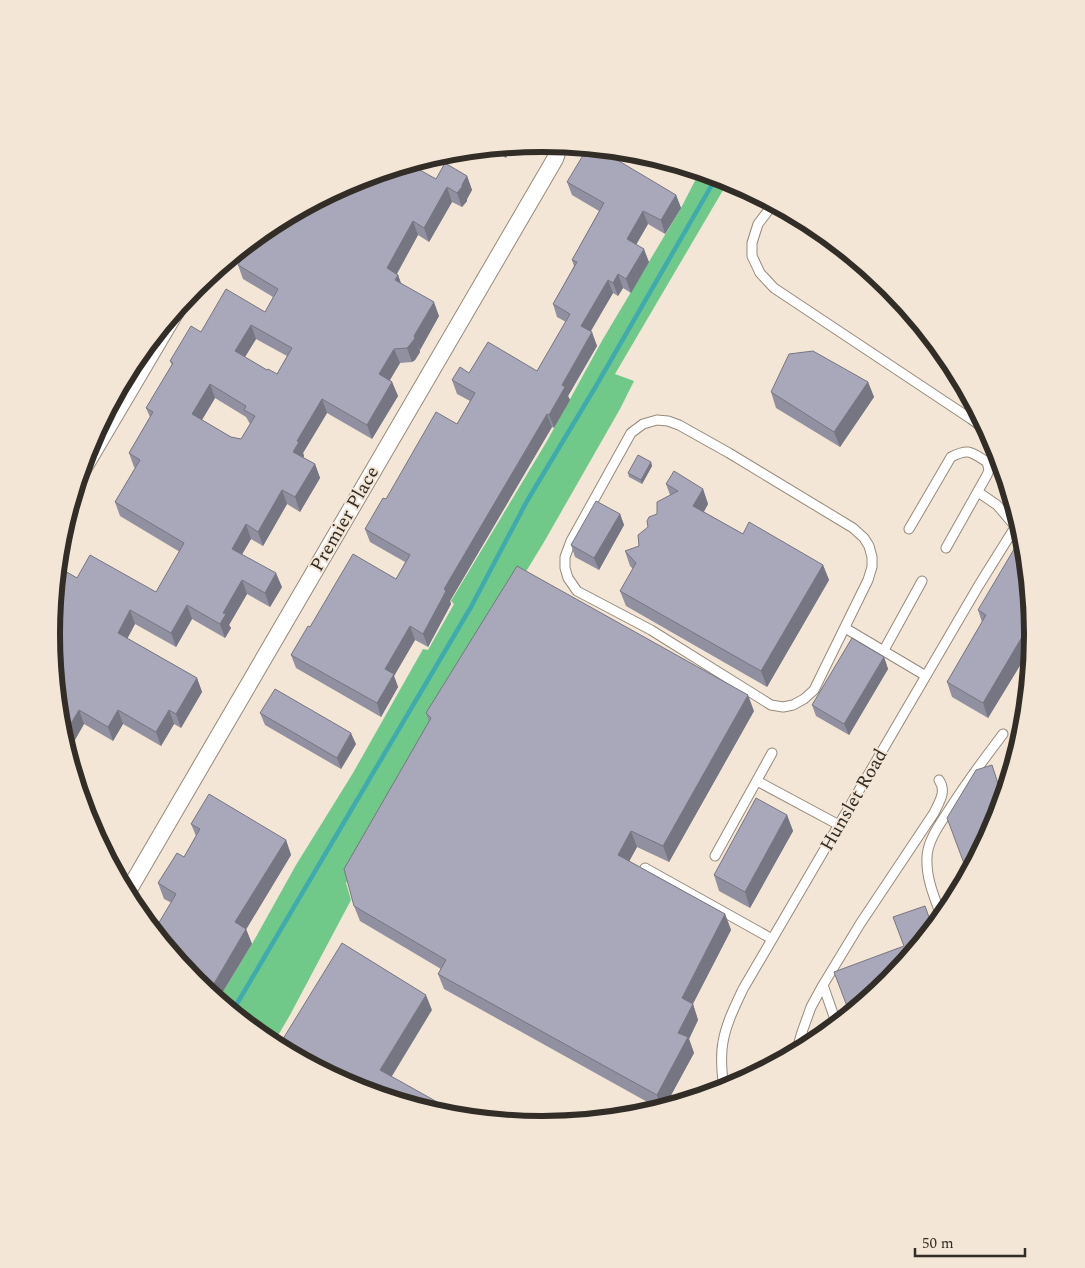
<svg xmlns="http://www.w3.org/2000/svg" width="1085" height="1268" viewBox="0 0 1085 1268" font-family="Spectral,serif">
<style>
.forest{fill:#70c889}
.lines{fill:none;stroke-linecap:round;stroke-linejoin:round}
.stream{stroke:#41aaae;stroke-width:4.5}
.service-casing{stroke:#968a7b;stroke-width:11}
.minor-casing{stroke:#968a7b;stroke-width:18}
.service{stroke:#fff;stroke-width:9}
.minor{stroke:#fff;stroke-width:16}
.wall{fill:#9090a0;fill-rule:evenodd}
.shaded-wall{fill:#767682}
.building{fill:#a8a8ba;stroke:#767682;fill-rule:evenodd}
.labels{text-anchor:middle;dominant-baseline:central;stroke-width:4;stroke-linejoin:round;paint-order:stroke}
.street-label{font-size:19px;fill:#322d26;stroke:#f3e6d6}
.rim{fill:none;stroke:#322d26;stroke-width:6}
</style>
<rect width="100%" height="100%" fill="#f3e6d6"/>
<path class="forest" d="M700,171L729,180L615,374L634,381L620,409L544,542L483,642L434,733L346,883L351,900L290,1015L273,1044L218,1000L252,944L296,865L353,773L423,649L428,650L454,604L451,601L547,441L603,339L681,208Z"/>
<g class="lines">
<path class="stream" d="M232,1012L471,607L527,501L596,386L717,176"/>
<g class="service-casing">
<path id="service" d="M774,203L758,224L752,243V256L760,273L774,288L971,419L990,433
M657,420L668,421L679,425L729,453L853,528L864,538L869,546L872,557V567L868,580L814,690L804,699L793,705L783,707L771,705L651,630L577,591L568,578L565,568V557L571,541L631,433L643,424Z
M978,492L997,505L1015,526
M909,529L951,457C969,448 971,452 987,462L989,470L987,475L946,548
M845,628L926,676
M884,650L922,581
M757,781L839,825
M715,856L772,753
M645,868L772,939
M942,918C935,899 926,879 927,858C927,841 940,824 949,810C966,783 984,759 1003,734
M823,985L837,1025
M802,1032L807,1047
M796,1053L802,1032L811,1007L823,985L860,924L934,813C939,802 947,792 939,780
M724,1090C722,1075 720,1057 723,1042C726,1024 735,1006 743,989L979,585L1019,521"/>
</g>
<g class="minor-casing">
<path id="minor" d="M79,476L180,305
M127,893L555,159L560,144"/>
</g>
<use href="#service" class="service"/>
<use href="#minor" class="minor"/>
</g>
<path class="wall" d="M511,146L506,158L488,148Z
M467,176L472,190L467,199V201L462,207L452,202L429,242L418,235L397,274L398,275L401,283L439,316L420,350V352L415,360L412,362L400,363L390,380L392,382L398,396L372,439L327,413L303,453L304,456L303,458L315,464L320,478L300,512L287,504L263,546L251,539L242,554L282,587L270,607L247,594L229,625L231,628L225,638L192,619L176,647L135,624L127,638L197,678L202,692L181,728L174,724L161,746L123,724L113,741L84,724L68,752L59,600L55,597L58,567L77,578L156,592L180,552L120,516L115,502L135,468L134,467L129,453L150,417L146,408L172,365L170,361L201,332L265,312L273,297L243,279L238,265L250,245L249,243L270,225L436,179ZM256,339L287,356L277,374L267,370L245,357ZM215,398L246,417L250,424L241,439L231,437L202,420Z
M567,182L676,195L681,208L665,234L648,224L636,244L649,262L631,293L623,288L618,296L613,293L591,331L597,346L568,396L570,400L554,428L552,427L450,601L451,604L428,647L415,640L394,676L398,687L381,717L296,668L291,655L310,627L396,579L405,562L370,542L365,529L386,499L457,424L470,401L457,394L452,380L469,373L537,371L566,322L557,317L553,304L574,266L572,260L599,211L572,195Z
M868,382L874,397L840,447L776,408L771,392Z
M651,462L652,466L642,484L629,477L628,473Z
M666,484L703,489L708,504L704,512L743,534L823,565L829,580L767,687L626,606L620,591L633,569L630,566L625,551L639,546L648,527L670,495Z
M620,514L624,525L599,570L575,557L571,545Z
M978,610L1034,634L1033,644L988,718L952,697L947,682L982,622Z
M884,657L888,669L849,735L816,716L812,705Z
M754,711L669,862L637,847L629,861L725,914L731,930L693,1004L698,1020L689,1039L694,1053L664,1108L660,1109L444,989L438,974L441,969L360,921L354,906L429,722L426,713Z
M260,713L356,744L341,769L265,725Z
M787,815L793,831L750,908L719,891L714,875Z
M191,824L286,840L291,855L246,929L252,944L164,899L158,883L184,857L196,836Z"/>
<path class="shaded-wall" d="M511,146L506,158L502,147Z
M467,176L472,190L467,199V201L462,207L457,193Z
M447,187L452,202L429,242L424,228Z
M676,195L681,208L665,234L661,220Z
M643,211L648,224L632,252L627,239Z
M413,221L418,235L392,282L387,268Z
M644,249L649,262L631,293L626,279Z
M618,274L623,288L618,296L613,283Z
M398,275L403,289L395,280Z
M608,280L613,293L586,339L581,326Z
M434,302L439,316L420,350L414,336Z
M251,325L256,339L240,365L235,351Z
M592,332L597,346L568,396L570,400L554,428L549,415L562,385Z
M415,338L420,352L415,360L412,362L407,348Z
M394,349L400,363L385,388L379,374Z
M392,382L398,396L372,439L367,425Z
M868,382L874,397L840,447L834,432Z
M210,384L215,398L197,428L192,414Z
M322,399L327,413L303,453L304,456L298,466L293,452L297,441Z
M547,414L552,427L450,601L451,604L428,647L423,634L444,589Z
M651,462L652,466L642,484L641,480Z
M315,464L320,478L300,512L295,497Z
M703,489L708,504L698,521L693,506Z
M282,490L287,504L263,546L258,532Z
M620,514L624,525L599,570L594,558Z
M246,524L251,539L237,563L232,549Z
M823,565L829,580L767,687L761,671Z
M276,573L282,587L270,607L265,593Z
M242,580L247,594L229,625L231,628L225,638L220,624L223,613Z
M187,605L192,619L176,647L171,633Z
M130,610L135,624L123,647L118,633Z
M1032,620L1034,634L1033,644L988,718L983,703Z
M410,626L415,640L394,676L398,687L381,717L377,703L385,669Z
M884,657L888,669L849,735L844,724Z
M197,678L202,692L181,728L176,714Z
M748,695L754,711L669,862L663,846Z
M79,710L84,724L68,752L63,737Z
M118,710L123,724L113,741L108,727Z
M169,710L174,724L161,746L156,732Z
M351,733L356,744L341,769L337,758Z
M787,815L793,831L750,908L745,892Z
M631,831L637,847L624,871L618,855Z
M286,840L291,855L241,938L235,922Z
M725,914L731,930L688,1013L682,998Z
M246,929L252,944L218,1000L209,992Z
M426,995L432,1010L386,1086L380,1070Z
M693,1004L698,1020L689,1039L694,1053L664,1108L662,1109L657,1095L678,1033Z"/>
<path class="building" d="M588,147L597,148L676,195L661,220L643,211L627,239L644,249L626,279L618,274L613,283L608,280L581,326L592,332L562,385L565,387L549,415L547,414L444,589L446,591L423,634L410,626L385,669L394,674L377,703L291,655L308,626L310,627L353,554L396,579L410,555L365,529L383,498L386,499L436,412L457,424L475,393L452,380L460,367L469,373L488,342L537,371L570,314L553,304L577,262L572,260L604,203L567,182Z
M445,163L467,176L462,185V187L457,193L447,187L424,228L413,221L387,268L398,275L395,280L434,302L414,336L415,338L409,346L407,348L394,349L379,374L392,382L367,425L322,399L297,441L299,442L293,452L315,464L295,497L282,490L258,532L246,524L232,549L276,573L265,593L242,580L223,613L226,614L220,624L187,605L171,633L130,610L118,633L197,678L176,714L169,710L156,732L118,710L108,727L79,710L63,737L61,730L51,634L54,609L64,591L56,587L58,567L77,578L90,555L156,592L184,543L115,502L140,460L129,453L153,412L146,408L173,363L170,361L191,326L201,332L226,289L265,312L278,289L238,265L252,242L250,241L270,225L355,180L409,164L436,179ZM251,325L292,348L277,374L268,369L267,370L235,351ZM210,384L246,406L244,410L255,416L241,439L231,437L192,414Z
M813,351L868,382L834,432L771,392L789,354Z
M638,455L651,462L641,480L628,473Z
M674,471L703,489L693,506L743,534L749,522L823,565L761,671L620,591L636,563L625,551L639,546L638,535L648,527L647,521L649,517L657,514V502L678,491L666,484Z
M596,501L620,514L594,558L571,545Z
M1023,534L1024,538L1032,620L983,703L947,682L986,615L978,610Z
M517,566L748,695L663,846L631,831L618,855L725,914L682,998L693,1004L678,1033L688,1037L657,1095L438,974L446,960L354,906L344,869L431,718L426,713Z
M852,638L884,657L844,724L812,705Z
M275,689L351,733L337,758L260,713Z
M992,765L1003,799L996,822L968,874L947,818L976,770Z
M209,794L286,840L235,922L246,929L209,992L195,981L154,931L176,894L158,883L177,853L184,857L200,829L191,824Z
M756,798L787,815L745,892L714,875Z
M925,906L933,928L890,982L850,1014L834,972L904,946L893,917Z
M342,943L426,995L380,1070L464,1117L446,1116L354,1088L278,1047Z"/>
<g class="labels">
<g class="street-label">
<text transform="translate(345 519) rotate(-60)">Premier Place</text>
<text transform="translate(854 800) rotate(-60)">Hunslet Road</text>
</g>
</g>
<path d="M0 0H1085V1268H0ZM60 634a482 482 0 1 1 964 0a482 482 0 1 1-964 0Z" fill="#f3e6d6" fill-rule="evenodd"/>
<path class="rim" d="M60 634a482 482 0 1 1 964 0a482 482 0 1 1-964 0Z"/>
<path d="M915 1248v8h110v-8" fill="none" stroke="#322d26" stroke-width="2.5"/>
<text x="922" y="1248" font-size="15" fill="#322d26" stroke="#f3e6d6" stroke-width="4" paint-order="stroke">50 m</text>
</svg>
